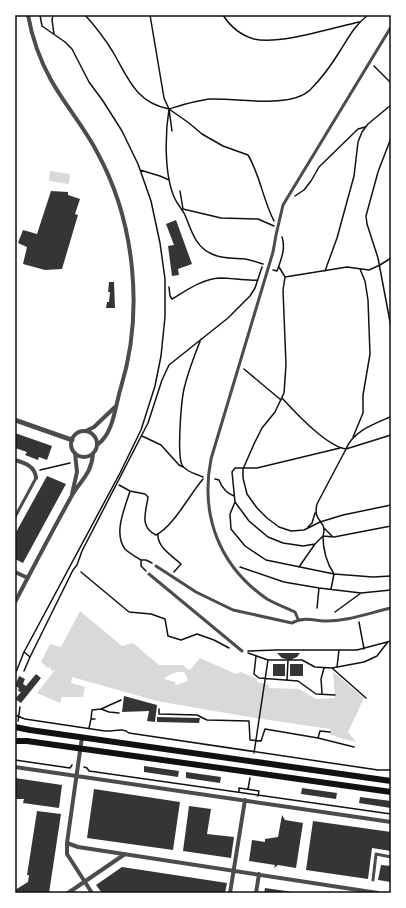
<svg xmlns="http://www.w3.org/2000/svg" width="406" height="908" viewBox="0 0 406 908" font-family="Merriweather,serif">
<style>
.water{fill:#d9d9d9;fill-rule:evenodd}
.building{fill:#353535}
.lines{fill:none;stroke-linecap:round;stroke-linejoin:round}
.path{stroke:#111;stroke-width:1.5}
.pedestrian{stroke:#4c4c4c;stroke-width:3}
.minor{stroke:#4c4c4c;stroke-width:4}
.tertiary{stroke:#4c4c4c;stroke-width:5}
.secondary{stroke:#111;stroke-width:6}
.neatline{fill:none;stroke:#111;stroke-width:1.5}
</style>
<rect width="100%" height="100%" fill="#fff"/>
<path class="water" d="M50,171L70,174L69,184L49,181Z
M80,611L122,646L133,643L159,665H183L187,669L190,670L200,658L236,674L241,672L257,679V682L269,685V688L299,689L316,699L335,698L333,672L364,698L348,732L356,742L336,737V736L330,735V729L243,716L157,701L72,677L71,683L85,687L83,697H62L60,703L37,693L55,670L52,671L50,667L48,668L41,662L50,644L61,647ZM177,672H184L187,677L188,681L176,685L175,682L164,679L169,675Z"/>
<path class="building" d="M51,191L68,192V195L80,199L75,214L78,215L62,269L45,270L23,264L27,247L18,243L23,230L37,234Z
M176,220L192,264L178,269L179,275L172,276L168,246L174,245L166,224Z
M109,282H114L115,308H106L107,302H109L110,292H108Z
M15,433L52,446L47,460L39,457L38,460L25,455L27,452L15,448Z
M47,476L66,484L23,563L15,559V534Z
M277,653H300L297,657L290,660L282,658Z
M273,664H285V676H273Z
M290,664H303V676H290Z
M36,674L41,678L21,703L15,699L21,692L18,691L19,688L15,686L19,676L25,679L23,684L26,686Z
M124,696L157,705L155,722L147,721L149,711L122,712Z
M157,717L200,718L199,723L157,722Z
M144,766L179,771L178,777L144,772Z
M186,772L221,777L220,783L186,778Z
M15,778L62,785L59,808L23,803L24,799H15Z
M302,788L337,793L336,799L301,794Z
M94,789L180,802L173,850L87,838Z
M360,797L391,801V808L359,803Z
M189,806L211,809L207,834L234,837L231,858L183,851Z
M37,811L61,814L49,893H15V890L28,882L29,875H27Z
M282,815L285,820L303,823L296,868L278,865L274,868L275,865L249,861L252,840L265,842V839L278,837Z
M313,821L391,832V851L372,848L368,879L306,870Z
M381,865L391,866V882L378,880Z
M122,867L227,883L225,893H102L96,885Z
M265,888L293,892V893H264Z"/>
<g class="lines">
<path class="path" d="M53,15L52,20L54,34
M85,15C96,27 105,39 113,52C128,78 136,103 169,109
M150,15L164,98L169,109L172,131
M223,15C230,26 240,35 254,39C279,45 332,28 359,22
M374,66L391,83
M169,109C165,134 164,176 175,199C178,205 182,209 185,215C191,230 196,248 212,254C222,259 234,258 245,259C251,260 257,262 263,264
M391,138L378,172L366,216L367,224L378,258L391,327
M140,170L160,176L169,180
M180,191L183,209L221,218L258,219L274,226
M295,196L304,190L311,181L319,167L358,129L365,127
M274,221C263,200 260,175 248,155L223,146L202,134L189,123L169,109C182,105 197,100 211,99C238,98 289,109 310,90C320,80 332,64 340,51C349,37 354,26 368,15
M279,267L285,277L283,290L286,365L284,393L275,412L262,428L254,444L243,469V478L247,494L257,508L267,518L279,527L291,531L304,530L320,522L343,515L391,505
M273,270L277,271C281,260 286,248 282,237
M325,271L337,238L354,176L358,142L362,132L368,124L391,105
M285,277L347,267L369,270L380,265L391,258
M169,287L170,296L172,299C187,290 202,279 220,278C233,278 245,281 258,280
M201,339C195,354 189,369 185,385C181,398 177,455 182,465C186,472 196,474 203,477
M244,369L281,400
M282,398C296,413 326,446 346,449C353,431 374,424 390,417L391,414
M391,435L346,449L317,504C313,520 323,520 324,529C324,531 324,534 323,536L334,537L391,526
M142,436L161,445L179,465L183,467
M353,437L363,413V395L370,354L368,300L365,281L360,269
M40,470L70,463
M215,479L219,480C222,488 226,493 234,496
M119,485L130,491L145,494L148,497C146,512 139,527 156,535C173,527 190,494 203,479
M130,491C125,508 113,533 125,549C129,553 136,557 141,560V566L146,571
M235,502L230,514L231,529L245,546L266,560L334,574C326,562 323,550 323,536
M308,527L312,523L315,513
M324,528L332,536
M158,534C157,547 172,556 181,564L174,572
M323,536L315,544L303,546L283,543L268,537L249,521L235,502L232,472L235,468H257L340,448
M141,560H146L152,563
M240,567L284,582L319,588L361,593
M299,567L315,544
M81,572L129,612L151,614L165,619L168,636L181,640L197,634L214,640L229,648
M331,589L334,574L373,577L391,576
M317,608L319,588
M335,612L361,593L391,590
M359,622L364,649
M248,651L276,650H357L391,641
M24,652L30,657L73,570L77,565L82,551L148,423L162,380L169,365L228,318L250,296L255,288L262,267
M248,653L268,660H302L315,667L332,668L366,698
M256,656L254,674L259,678L298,681L316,694L335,695
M337,667L339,650
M332,668L364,662L377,656L387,643
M24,671L30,657
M15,672H16L24,652L120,473L141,430L155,386L161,356L165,317V279L160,243L151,201L138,164L122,131L103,101L89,82L72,49L65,42L42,26L40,15
M287,680L288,660
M322,693L321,679L324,668
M159,709V714L197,715L207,720L249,721L250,740L261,741L265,729L318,738
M119,713L109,712L101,709L121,700
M15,715L25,719C52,723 78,727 105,731C114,732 122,727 129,733L378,770H391
M95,719H91L92,710L101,709
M18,721L20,707
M89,728L91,719
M330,732L320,731L318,738L354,747
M254,753L268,660
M15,760L70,768L72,765
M84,767L87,768L89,771L391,814
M248,789L250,778
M239,791V788L259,791L258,796"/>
<path class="pedestrian" d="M15,517L36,478
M156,566L196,592L233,610L292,623C301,617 312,620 323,621C345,622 369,613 391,608
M149,574L242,651
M298,619L295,612C286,608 276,604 267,599C219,566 200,515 211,459L273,252L276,235L283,205L391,27
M373,880L376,854L391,857"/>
<path class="minor" d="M28,15C32,38 40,60 51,80C65,105 84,127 97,152C135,221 144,312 121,387C115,406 114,433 97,445
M86,431L94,427L115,407
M71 444a13 13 0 1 1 26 0a13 13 0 1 1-26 0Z
M15,460C25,463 35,466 36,478
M72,494L77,472L75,453
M15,572L28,578
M15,602C33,568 51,533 70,499C79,481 91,476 93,454
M82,737L67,843V854L92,893
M15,767L391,822
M67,843L78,847L378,893
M68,893L125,854
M230,893L245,800
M256,893L259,874"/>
<path class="tertiary" d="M15,420L72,440"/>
<path class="secondary" d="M15,727L30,730L391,781
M15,741H27L391,792"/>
</g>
<rect width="406" height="908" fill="none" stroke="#ffffff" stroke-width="32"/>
<rect x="16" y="16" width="374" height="876" class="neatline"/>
</svg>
